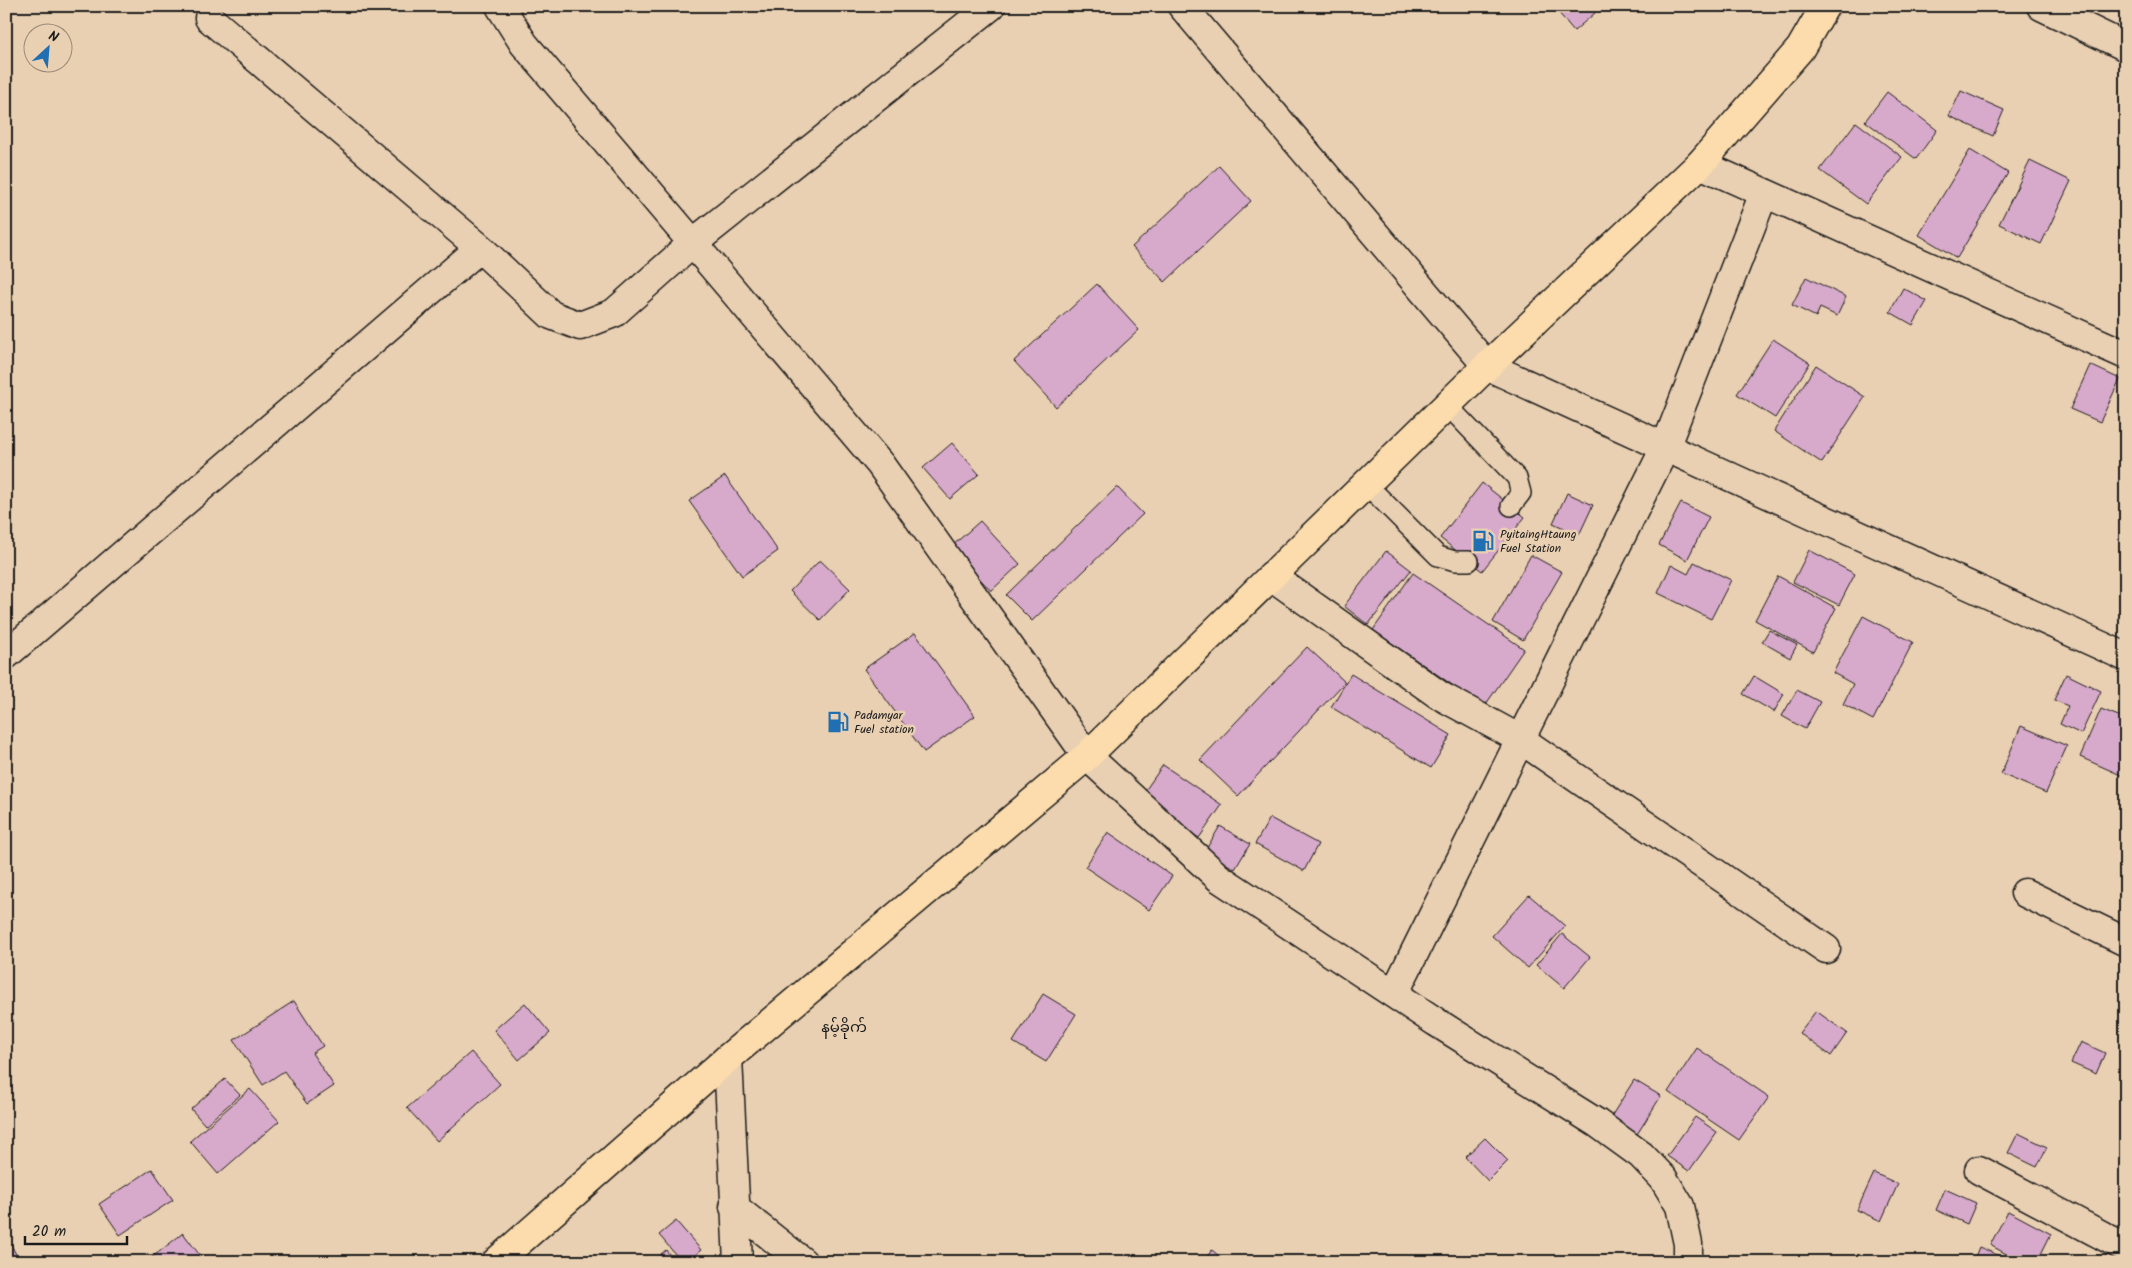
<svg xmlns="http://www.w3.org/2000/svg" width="2132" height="1268" viewBox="0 0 2132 1268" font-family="Kalam,'Noto Sans Myanmar',sans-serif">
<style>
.building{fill:#d7a9cb;stroke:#1c1c1c}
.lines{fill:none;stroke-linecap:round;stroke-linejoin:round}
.lane-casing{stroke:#1c1c1c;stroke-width:22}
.street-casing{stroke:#1c1c1c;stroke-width:31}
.primary-casing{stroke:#1c1c1c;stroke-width:31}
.lane{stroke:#ead0b2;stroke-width:19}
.street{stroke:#ead0b2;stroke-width:28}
.primary{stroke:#fcdcac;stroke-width:28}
.labels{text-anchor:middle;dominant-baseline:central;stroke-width:5;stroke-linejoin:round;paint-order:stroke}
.poi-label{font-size:12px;fill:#1c1c1c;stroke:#ead0b2;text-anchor:start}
.quarter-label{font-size:15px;fill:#1c1c1c;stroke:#ead0b2}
</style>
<rect width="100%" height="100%" fill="#ead0b2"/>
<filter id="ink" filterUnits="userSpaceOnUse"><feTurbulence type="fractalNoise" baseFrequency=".02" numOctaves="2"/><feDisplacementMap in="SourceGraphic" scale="10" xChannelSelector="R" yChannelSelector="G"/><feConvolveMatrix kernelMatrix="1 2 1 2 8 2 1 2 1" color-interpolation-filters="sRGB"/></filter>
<g filter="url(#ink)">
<path class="building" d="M1553,6H1589L1595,13L1574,31Z
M1961,91L2004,110L1993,136L1949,116Z
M1887,92L1937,130L1916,159L1865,121Z
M1856,122L1902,157L1866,204L1820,170Z
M1970,150L2008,173L1957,258L1919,235Z
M2030,161L2071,181L2041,244L1999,224Z
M1219,166L1251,201L1165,282L1132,247Z
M1806,277L1846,297L1837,316L1820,308L1816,317L1792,305Z
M1097,284L1139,330L1056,407L1014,361Z
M1903,288L1927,301L1913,325L1890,312Z
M1773,339L1810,363L1775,418L1737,394Z
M1816,365L1865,397L1822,463L1774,431Z
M2090,365L2120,379L2100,422L2070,409Z
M952,443L979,474L950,499L923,468Z
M725,476L778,551L742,576L689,501Z
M1482,483L1525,517L1482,571L1440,538Z
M1117,487L1143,514L1032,621L1006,595Z
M1567,493L1593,505L1579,535L1553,523Z
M1681,503L1709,517L1687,560L1659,545Z
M980,521L1020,564L991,591L951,547Z
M1809,550L1855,574L1839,605L1793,582Z
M1386,551L1411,570L1368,625L1344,606Z
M1531,555L1562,572L1523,640L1493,622Z
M820,560L850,589L820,620L790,591Z
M1694,562L1731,580L1711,619L1658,593L1671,565L1688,574Z
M1413,573L1524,649L1484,707L1373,630Z
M1778,576L1836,608L1813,652L1755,620Z
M1863,616L1913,642L1873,720L1843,704L1853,684L1833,673Z
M1769,630L1797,645L1790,658L1762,642Z
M915,633L975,716L924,752L864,669Z
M1307,647L1345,682L1238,796L1200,760Z
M1351,674L1451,735L1431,768L1331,707Z
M2066,674L2101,691L2081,734L2060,724L2068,706L2054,700Z
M1754,676L1784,694L1774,712L1743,694Z
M1797,690L1820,702L1805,729L1782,716Z
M2101,709L2126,719V769L2123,776L2080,757Z
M2021,726L2067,746L2046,793L2001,774Z
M1163,765L1222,805L1199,838L1140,798Z
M1270,818L1318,844L1304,871L1255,844Z
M1220,826L1250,844L1235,869L1205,851Z
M1108,832L1172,876L1149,910L1085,867Z
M1529,895L1565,926L1528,968L1492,936Z
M1562,934L1590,957L1564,988L1536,965Z
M1043,994L1076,1014L1046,1062L1013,1042Z
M294,1001L323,1046L312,1053L334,1086L307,1104L284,1071L263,1085L234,1040Z
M525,1003L550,1033L519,1060L494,1030Z
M1816,1011L1847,1033L1831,1056L1799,1033Z
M2081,1042L2105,1053L2096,1074L2071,1063Z
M1697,1048L1769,1097L1739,1140L1668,1092Z
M471,1052L500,1084L437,1141L407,1108Z
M225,1079L240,1095L205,1125L191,1109Z
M1634,1080L1661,1096L1636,1136L1609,1120Z
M250,1089L279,1121L218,1174L190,1141Z
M1695,1117L1717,1132L1689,1171L1667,1156Z
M2018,1133L2047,1147L2037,1167L2008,1153Z
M1485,1138L1508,1161L1488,1181L1465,1157Z
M152,1169L173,1200L120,1235L99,1204Z
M1874,1173L1898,1184L1881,1221L1857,1210Z
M1945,1189L1976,1203L1967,1224L1936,1210Z
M2008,1211L2051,1234L2037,1262H2007L2010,1256L1990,1245Z
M676,1221L701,1250L687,1262H682L659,1235Z
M183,1233L205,1262H146Z
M6,1235L20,1262H6Z
M1979,1247L2005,1258L2003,1262H1973Z
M666,1250L675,1262H651Z
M1212,1250L1226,1262H1203Z"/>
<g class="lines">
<g class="lane-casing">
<path id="lane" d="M1447,405L1517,478L1521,493L1511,506
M1366,484L1438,556L1455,561H1469"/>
</g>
<g class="street-casing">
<path id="street" d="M500,6L524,44L880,464L1087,756L1219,878L1436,1022L1597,1123L1641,1155L1663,1178L1680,1206L1688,1244V1262
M1182,6L1487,366L2126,657
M2041,6L2126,47
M209,18L480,248L551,315L580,326L614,313L693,243L991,6
M1700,164L2126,355
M1271,576L1439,695L1520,739L1826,949
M6,655L480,248
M2025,893L2126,942
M1394,994L1665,448L1764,193
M728,1058L738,1262
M1979,1170L2126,1248
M734,1207L803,1262"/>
</g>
<g class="primary-casing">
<path id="primary" d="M496,1262L728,1058L1087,756L1487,366L1700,164L1800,49L1825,6"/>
</g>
<use href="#lane" class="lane"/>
<use href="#street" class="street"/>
<use href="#primary" class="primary"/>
</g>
</g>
<defs>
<g id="fuel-bare" transform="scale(1.725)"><path d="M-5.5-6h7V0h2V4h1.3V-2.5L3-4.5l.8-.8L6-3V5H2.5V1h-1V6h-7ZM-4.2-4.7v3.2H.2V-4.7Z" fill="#1f6fb2" stroke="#ead0b2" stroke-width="2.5" paint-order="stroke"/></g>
</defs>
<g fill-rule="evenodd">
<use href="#fuel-bare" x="1483" y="541"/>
<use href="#fuel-bare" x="838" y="722"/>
</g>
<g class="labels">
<g class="poi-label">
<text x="1500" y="534">PyitaingHtaung<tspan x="1500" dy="14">Fuel Station</tspan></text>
<text x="854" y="715">Padamyar<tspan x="854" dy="14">Fuel station</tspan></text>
</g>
<g class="quarter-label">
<text x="844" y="1028">နမ့်ခိုက်</text>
</g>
</g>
<rect width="2132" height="1268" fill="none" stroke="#ead0b2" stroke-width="25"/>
<rect x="12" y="12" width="2107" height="1243" fill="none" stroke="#1c1c1c" stroke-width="2" filter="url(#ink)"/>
<g transform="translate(48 48) rotate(26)"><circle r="24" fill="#ead0b2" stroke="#988876"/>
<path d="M0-4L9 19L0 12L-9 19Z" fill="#1f6fb2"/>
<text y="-8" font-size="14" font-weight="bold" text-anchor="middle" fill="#1c1c1c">N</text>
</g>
<path d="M25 1236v8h102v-8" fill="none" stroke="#1c1c1c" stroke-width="2.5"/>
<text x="32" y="1236" font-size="15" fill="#1c1c1c" stroke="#ead0b2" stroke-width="4" paint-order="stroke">20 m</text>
</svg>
